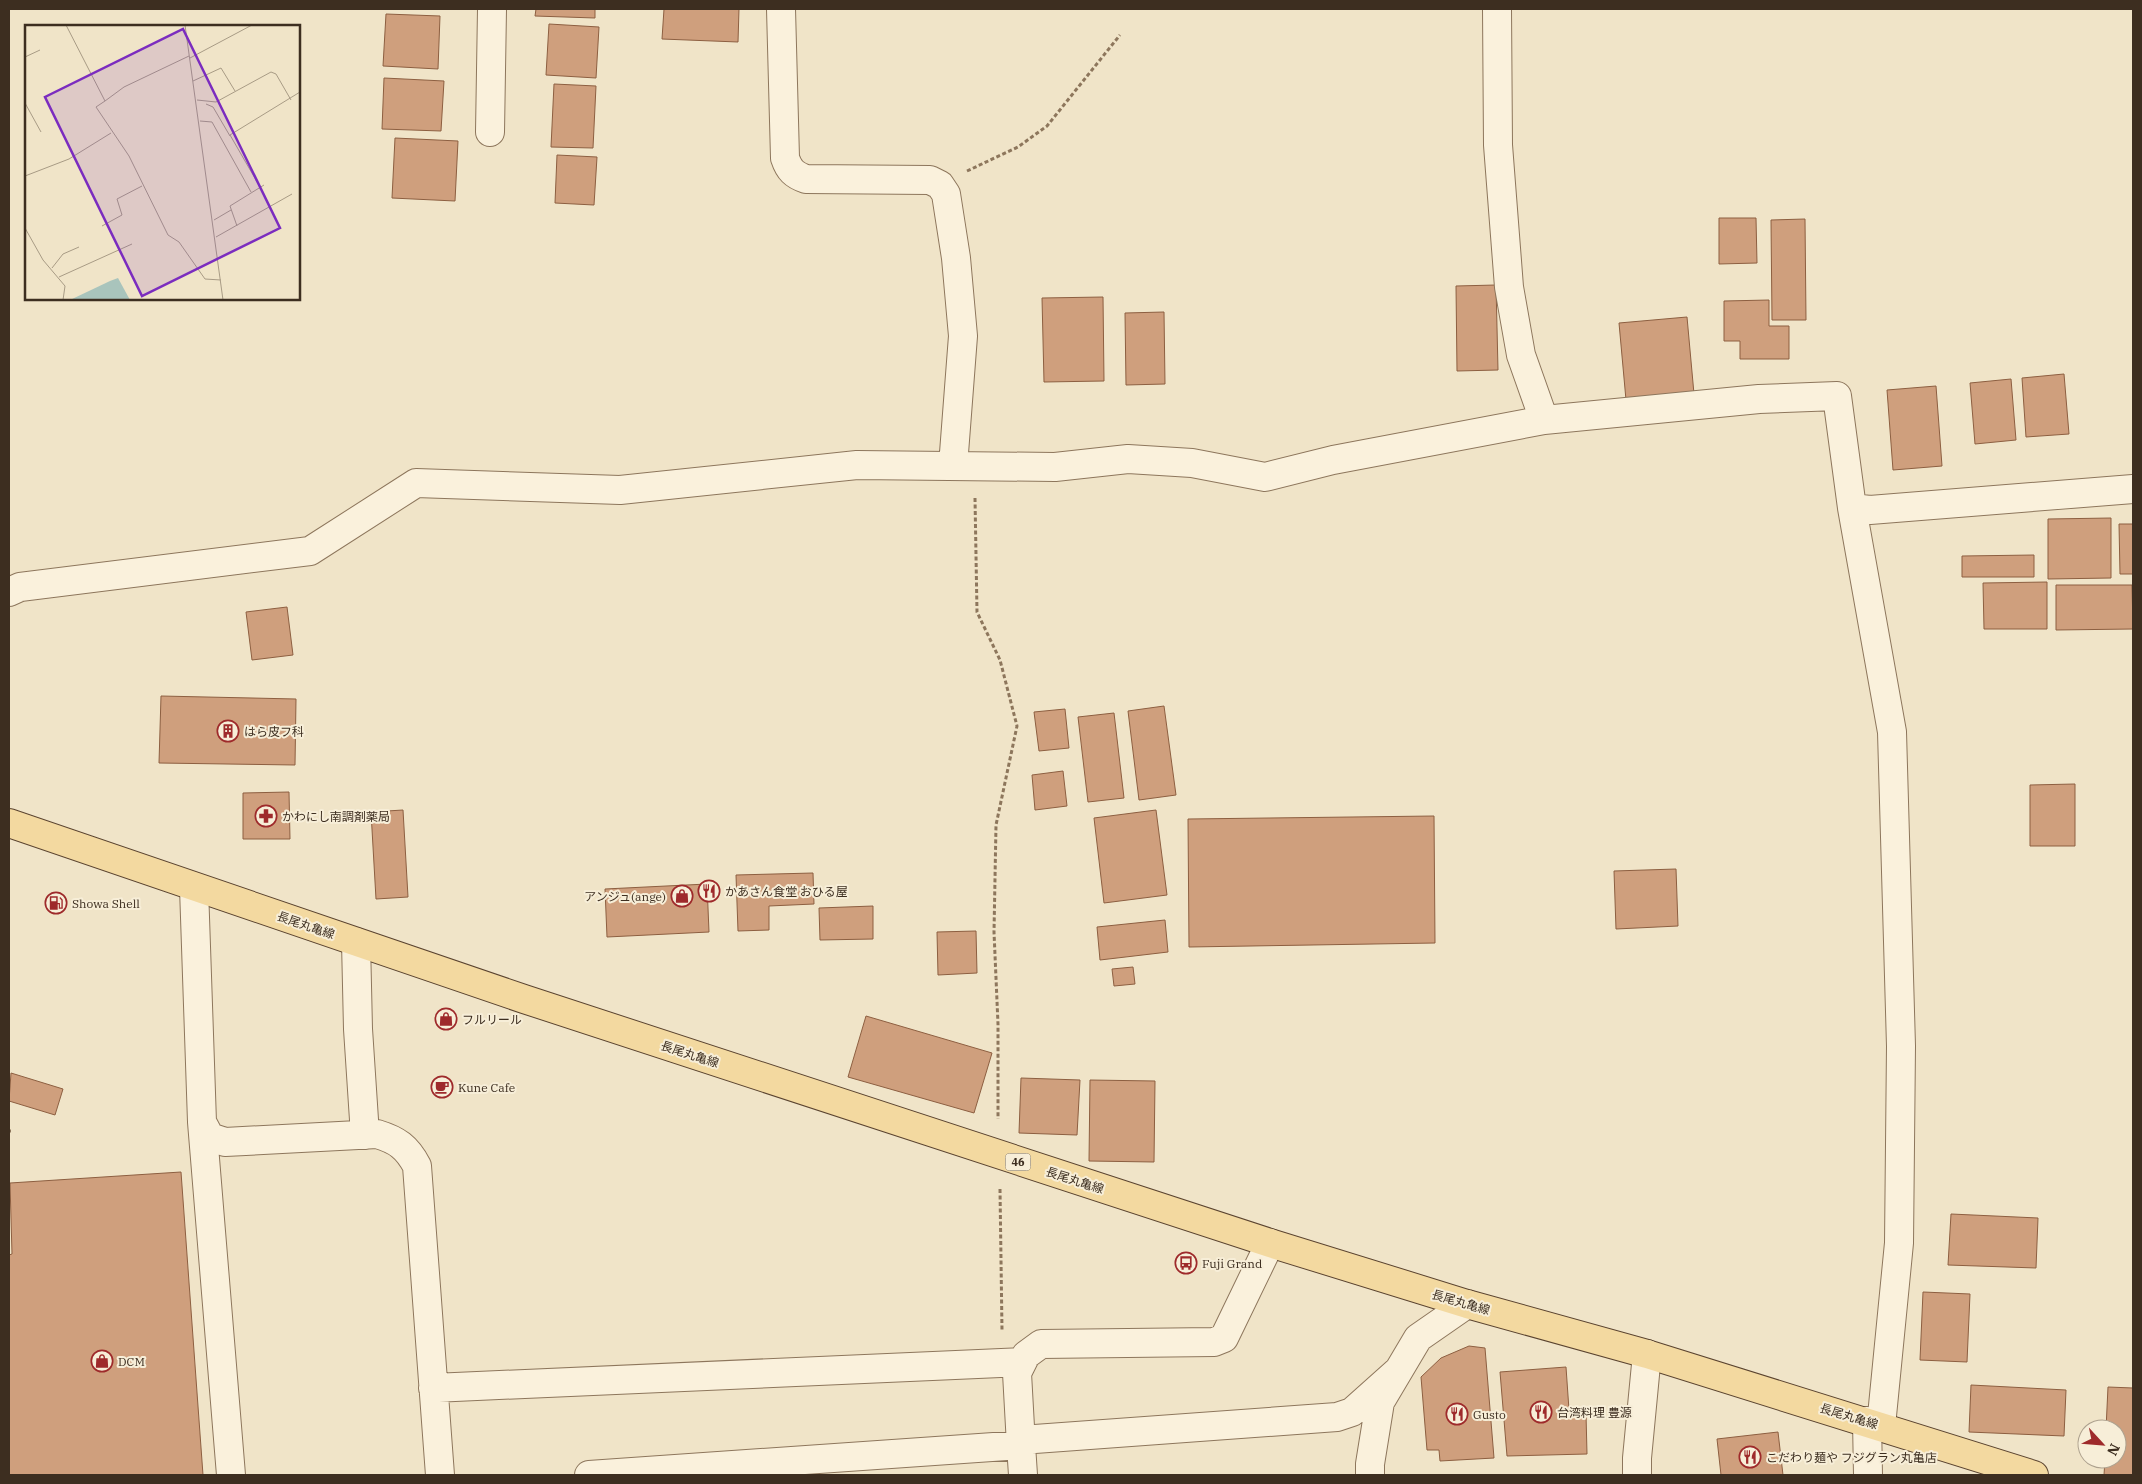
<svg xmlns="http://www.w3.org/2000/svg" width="2142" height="1484" viewBox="0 0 2142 1484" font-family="'IBM Plex Serif','Noto Sans JP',serif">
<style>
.building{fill:#cf9f7d;stroke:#8d5f41}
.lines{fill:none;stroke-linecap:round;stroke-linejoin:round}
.minor-casing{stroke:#8d765c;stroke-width:30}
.major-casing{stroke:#5b4430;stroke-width:30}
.path{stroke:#8d765c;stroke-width:3;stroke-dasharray:4 2.5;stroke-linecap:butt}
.minor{stroke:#faf1dc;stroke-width:28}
.major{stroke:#f3d9a0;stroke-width:28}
.labels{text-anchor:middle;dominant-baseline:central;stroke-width:4;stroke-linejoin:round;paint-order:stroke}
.shield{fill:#f7eed8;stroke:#756857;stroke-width:1}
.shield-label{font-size:11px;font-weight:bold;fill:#3d2e20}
.poi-label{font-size:12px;fill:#3d2e20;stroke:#f7eed8;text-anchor:start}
.street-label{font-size:12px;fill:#3d2e20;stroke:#f7eed8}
.inset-road{fill:none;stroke:#a89b85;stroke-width:1}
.view{fill:#7b2cbf;fill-opacity:0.15;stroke:#7b2cbf;stroke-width:2.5}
.inset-edge{fill:none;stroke:#3d2e20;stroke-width:2.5}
</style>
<rect width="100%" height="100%" fill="#f0e4c8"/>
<path class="building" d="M536,9H595V18L535,16Z
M664,9H739L738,42L662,39Z
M386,14L440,16L438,69L383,66Z
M549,24L599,27L596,78L546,75Z
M384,78L444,81L441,131L382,129Z
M554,84L596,86L593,148L551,147Z
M395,138L458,141L455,201L392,198Z
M557,155L597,157L594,205L555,203Z
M1719,218H1756L1757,263L1719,264Z
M1805,219L1806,320H1772L1771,220Z
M1496,285L1498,370L1457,371L1456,286Z
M1103,297L1104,381L1044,382L1042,298Z
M1769,300V326H1789V359H1740V341H1724V301Z
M1164,312L1165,384L1126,385L1125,313Z
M1687,317L1694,394L1626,400L1619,323Z
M2064,374L2069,434L2026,437L2022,378Z
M2011,379L2016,440L1975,444L1970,383Z
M1936,386L1942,466L1893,470L1887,390Z
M2111,518V578L2048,579V519Z
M2119,524H2133V574H2120Z
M2034,555V577H1962V556Z
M2047,582V629H1984L1983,583Z
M2056,585H2132L2133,629L2056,630Z
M287,607L293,655L252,660L246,612Z
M161,696L296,699L295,765L159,763Z
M1164,706L1176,795L1139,800L1128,711Z
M1065,709L1069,748L1039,751L1034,712Z
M1114,713L1124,798L1088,802L1078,717Z
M1063,771L1067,806L1035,810L1032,775Z
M2075,784V846H2030V785Z
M289,792L290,839H243V793Z
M403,810L408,897L376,899L371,812Z
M1156,810L1167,895L1104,903L1094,818Z
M1434,816L1435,943L1189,947L1188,819Z
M1676,869L1678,926L1616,929L1614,871Z
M813,873L814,904L769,906V930L738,931L736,875Z
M707,884L709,932L607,937L605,889Z
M873,906V939L820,940L819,908Z
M1165,920L1168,952L1100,960L1097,927Z
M976,931L977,973L938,975L937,932Z
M1133,967L1135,984L1114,986L1112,969Z
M866,1016L992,1053L974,1113L848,1077Z
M11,1073L63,1089L55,1115L9,1101Z
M1021,1078L1080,1080L1077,1135L1019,1133Z
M1090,1080L1155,1081L1154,1162L1089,1161Z
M181,1172L203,1475H9V1255L12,1254L10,1183Z
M1951,1214L2038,1218L2036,1268L1948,1265Z
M1923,1292L1970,1294L1967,1362L1920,1360Z
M1469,1346L1485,1348L1494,1458L1440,1461L1439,1450H1427L1421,1377L1441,1358Z
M1566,1367L1569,1410L1586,1414L1587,1454L1507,1456L1500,1372Z
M1971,1385L2066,1390L2064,1436L1969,1432Z
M2108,1387L2133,1388V1475H2104L2105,1459H2117V1429H2106Z
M1778,1432L1783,1475H1721L1717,1439Z"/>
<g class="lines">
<g class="minor-casing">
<path id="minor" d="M781,9L785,158C789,170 794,175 806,179L930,180L940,185L946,194L956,258L963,336L953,466
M1497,9L1498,145L1509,287L1521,355L1544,420
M490,132L492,9
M1852,508L1892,732L1901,1046L1899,1243L1881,1426
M9,592L20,587L310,551L416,483L620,490L857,465L1055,467L1128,459L1192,463L1265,477L1333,460L1544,420L1759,399L1837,396L1852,508L1870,510L2133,489
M194,888L202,1122L231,1475
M356,942L358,1029L365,1135
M202,1122L210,1137L225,1142L377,1134C397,1140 407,1147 417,1166L440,1475
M433,1388L1022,1362
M1867,1421L1868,1475
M1021,1440L1337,1417L1352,1412L1399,1370
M1021,1445L1017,1373L1026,1355L1041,1344L1214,1342L1224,1338L1270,1243
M589,1475L1021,1445L1023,1475
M1370,1475V1464L1380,1402L1418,1338L1467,1304
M1637,1475V1458L1647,1354"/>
</g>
<g class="major-casing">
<path id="major" d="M9,823L524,999L1270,1243L1467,1304L1647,1354L2034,1475"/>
</g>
<path class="path" d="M967,171L1018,147L1047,126L1120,35
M975,498L977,612L1000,660L1017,726L996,825L994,932L998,1024V1119
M9,1131H11
M1000,1189L1002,1330"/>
<use href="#minor" class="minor"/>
<use href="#major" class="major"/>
</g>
<defs>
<g id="building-ring" transform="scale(1.125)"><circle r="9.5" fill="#f7eed8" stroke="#9e2a2b" stroke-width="1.5"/><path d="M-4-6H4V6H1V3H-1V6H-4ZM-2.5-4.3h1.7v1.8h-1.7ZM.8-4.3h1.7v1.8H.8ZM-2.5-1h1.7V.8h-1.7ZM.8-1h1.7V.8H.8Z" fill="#9e2a2b"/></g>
<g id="pharmacy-ring" transform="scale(1.125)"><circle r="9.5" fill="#f7eed8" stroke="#9e2a2b" stroke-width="1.5"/><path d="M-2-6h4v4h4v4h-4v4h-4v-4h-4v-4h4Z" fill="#9e2a2b"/></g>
<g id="restaurant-ring" transform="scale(1.125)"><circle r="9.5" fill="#f7eed8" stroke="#9e2a2b" stroke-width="1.5"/><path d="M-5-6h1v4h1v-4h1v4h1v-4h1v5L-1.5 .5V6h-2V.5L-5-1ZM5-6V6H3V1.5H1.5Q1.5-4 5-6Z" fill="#9e2a2b"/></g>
<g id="shop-ring" transform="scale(1.125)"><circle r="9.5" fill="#f7eed8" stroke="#9e2a2b" stroke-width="1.5"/><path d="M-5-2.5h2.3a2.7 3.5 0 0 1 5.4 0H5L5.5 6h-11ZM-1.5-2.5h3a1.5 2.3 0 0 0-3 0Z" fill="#9e2a2b"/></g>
<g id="fuel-ring" transform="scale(1.125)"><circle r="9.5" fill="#f7eed8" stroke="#9e2a2b" stroke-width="1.5"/><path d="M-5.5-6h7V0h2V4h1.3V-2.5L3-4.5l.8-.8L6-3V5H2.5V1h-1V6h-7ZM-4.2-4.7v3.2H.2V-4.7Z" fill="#9e2a2b"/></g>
<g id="cafe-ring" transform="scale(1.125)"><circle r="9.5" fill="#f7eed8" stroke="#9e2a2b" stroke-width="1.5"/><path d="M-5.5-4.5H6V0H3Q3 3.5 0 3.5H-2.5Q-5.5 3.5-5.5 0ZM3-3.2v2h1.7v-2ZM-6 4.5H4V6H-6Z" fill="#9e2a2b"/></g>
<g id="bus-ring" transform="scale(1.125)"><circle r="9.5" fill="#f7eed8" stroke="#9e2a2b" stroke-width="1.5"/><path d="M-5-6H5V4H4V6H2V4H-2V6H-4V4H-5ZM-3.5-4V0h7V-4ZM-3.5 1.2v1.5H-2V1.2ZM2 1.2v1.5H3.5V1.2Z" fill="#9e2a2b"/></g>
</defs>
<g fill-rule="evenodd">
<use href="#building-ring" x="228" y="731"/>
<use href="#pharmacy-ring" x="266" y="816"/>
<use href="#restaurant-ring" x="709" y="891"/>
<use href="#shop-ring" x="682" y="896"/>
<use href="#fuel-ring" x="56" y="903"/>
<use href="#shop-ring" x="446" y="1019"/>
<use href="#cafe-ring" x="442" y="1087"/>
<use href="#bus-ring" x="1186" y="1263"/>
<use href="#shop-ring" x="102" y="1361"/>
<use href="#restaurant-ring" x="1541" y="1412"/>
<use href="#restaurant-ring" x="1457" y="1414"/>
<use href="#restaurant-ring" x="1750" y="1457"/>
</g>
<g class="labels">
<rect class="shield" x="1005.5" y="1153.5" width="25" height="17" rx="4"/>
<g class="shield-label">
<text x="1018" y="1162">46</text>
</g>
<g class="poi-label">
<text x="244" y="731">はら皮フ科</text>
<text x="282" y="816">かわにし南調剤薬局</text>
<text x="725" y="891">かあさん食堂 おひる屋</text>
<text x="666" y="896" text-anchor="end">アンジュ(ange)</text>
<text x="72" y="903">Showa Shell</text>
<text x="462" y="1019">フルリール</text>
<text x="458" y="1087">Kune Cafe</text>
<text x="1202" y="1263">Fuji Grand</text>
<text x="118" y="1361">DCM</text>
<text x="1557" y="1412">台湾料理 豊源</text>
<text x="1473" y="1414">Gusto</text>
<text x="1766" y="1457">こだわり麺や フジグラン丸亀店</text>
</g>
<g class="street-label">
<text transform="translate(306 925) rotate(19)">長尾丸亀線</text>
<text transform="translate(690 1054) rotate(18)">長尾丸亀線</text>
<text transform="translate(1075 1180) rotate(18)">長尾丸亀線</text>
<text transform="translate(1461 1302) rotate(16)">長尾丸亀線</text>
<text transform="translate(1849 1416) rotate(17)">長尾丸亀線</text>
</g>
</g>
<g transform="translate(25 25)">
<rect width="275" height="275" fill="#f0e4c8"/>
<path d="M93,253L105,275H45L85,256Z" fill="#a9c4bc"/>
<path class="inset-road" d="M41,0L80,76L71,82L104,131L143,210L154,217L180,254L196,255M160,0L198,275M0,32L15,25M165,33L227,0M168,56L196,43L210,66M172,75L191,77L246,47L251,49L266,75M80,76L99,62L164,31M0,78L16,107M181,79L188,82L205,111M175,96L187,97L226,167M0,151L44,134L86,108M235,162L205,110L275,67M189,195L206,185M77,201L97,190L92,174L117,161M212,201L205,181L239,160M0,203L18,235L40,261L38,275M191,212L267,169M27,243L38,229L54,222M34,252L107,219"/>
<path class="view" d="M158,4L255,203L117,271L20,72Z"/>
<rect width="275" height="275" class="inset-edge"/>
</g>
<rect width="2142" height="1484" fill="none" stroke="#3d2e20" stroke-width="20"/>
<g transform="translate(2102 1444) rotate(116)"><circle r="24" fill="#f7eed8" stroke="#ada18e"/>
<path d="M0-4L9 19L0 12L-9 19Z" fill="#9e2a2b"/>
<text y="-8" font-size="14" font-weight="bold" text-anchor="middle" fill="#3d2e20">N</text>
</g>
</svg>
